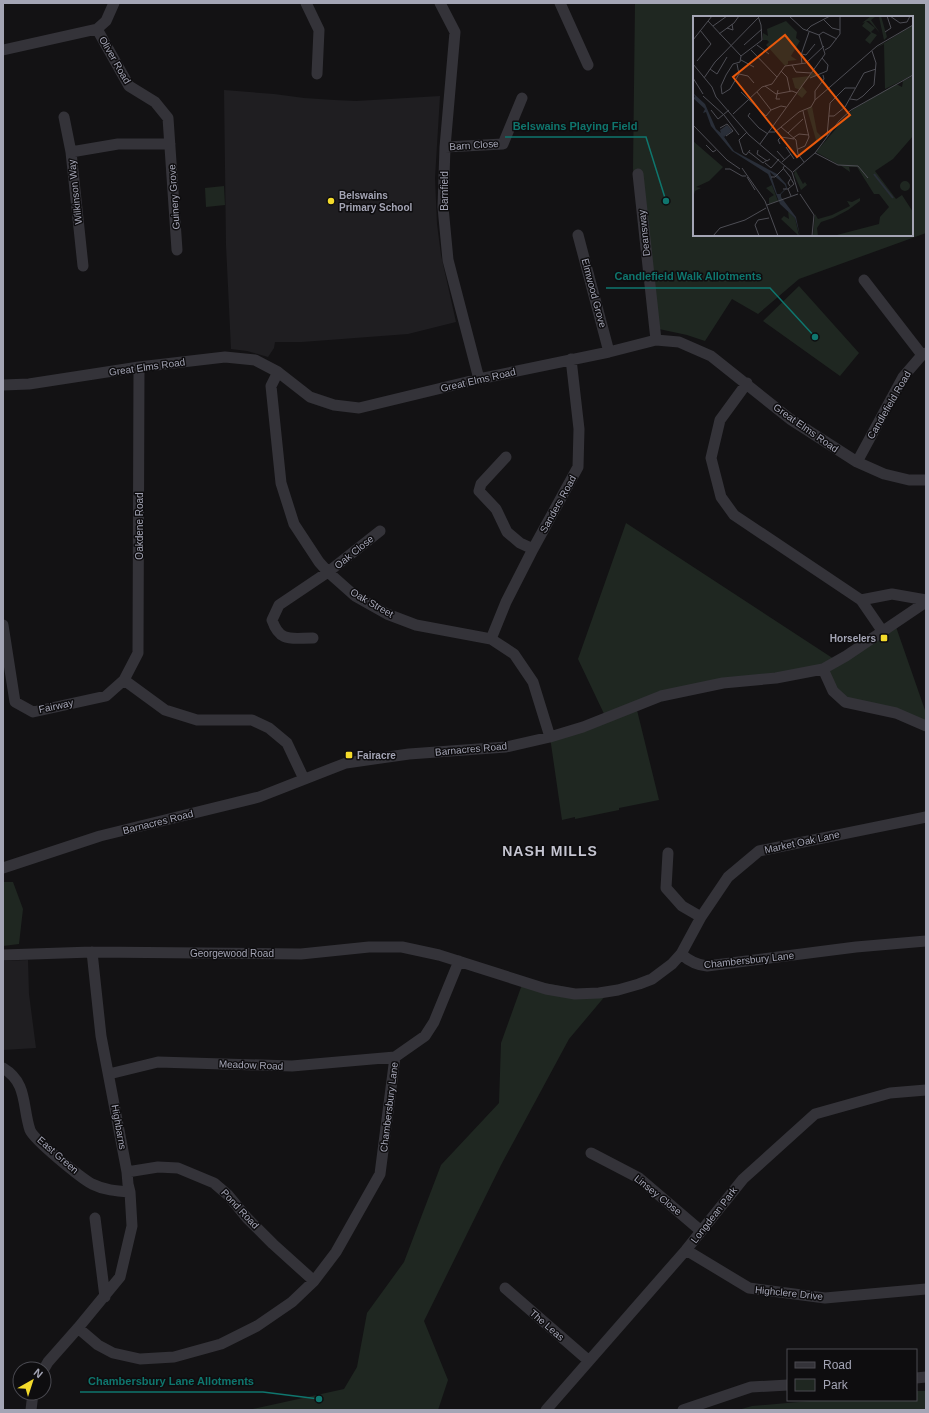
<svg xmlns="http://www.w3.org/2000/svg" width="929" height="1413" viewBox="0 0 929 1413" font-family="Helvetica,sans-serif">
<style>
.built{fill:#1f1e21}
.green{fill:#1f2721;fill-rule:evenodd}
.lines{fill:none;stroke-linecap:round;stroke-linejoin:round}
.minor{stroke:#343339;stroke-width:11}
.poi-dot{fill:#f4db2b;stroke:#0e0d0f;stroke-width:1.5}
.labels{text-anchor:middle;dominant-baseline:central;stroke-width:3;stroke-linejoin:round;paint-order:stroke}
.street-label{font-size:10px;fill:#a4a5b5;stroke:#0e0d0f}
.poi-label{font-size:10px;font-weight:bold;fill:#a4a5b5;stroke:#0e0d0f;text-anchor:start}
.district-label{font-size:14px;font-weight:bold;letter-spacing:1px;fill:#c5c5d1;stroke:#0e0d0f}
.inset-river{fill:none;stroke:#292e38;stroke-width:2}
.inset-road{fill:none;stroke:#4d4d54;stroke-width:1}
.view{fill:#e8590c;fill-opacity:0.15;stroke:#e8590c;stroke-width:2}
.inset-edge{fill:none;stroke:#a4a5b5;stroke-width:2}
.leader{fill:none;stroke:#0f766e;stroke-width:1.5}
.callout-dot{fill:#0f766e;stroke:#0e0d0f;stroke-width:1.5}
.callout-label{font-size:11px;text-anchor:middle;font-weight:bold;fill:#0f766e;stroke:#0e0d0f;stroke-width:3;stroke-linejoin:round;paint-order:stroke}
</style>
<rect width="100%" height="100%" fill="#131214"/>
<path class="built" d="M224,90L274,94L304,98L334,100L356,101L440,96L435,178L437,224L441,255L456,322L408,334L302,342H275L274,348L268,357L247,351L231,349L226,245Z
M28,960L29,994L36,1048L3,1050V961Z"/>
<path class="green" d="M635,3H926V233L799,279L758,314L732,299L705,341L687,335L659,329L633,169ZM694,17H912V235H694Z
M224,186L225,205L206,207L205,188Z
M799,286L859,353L840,376L763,321Z
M626,523L837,661L895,624L926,713V726L845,702L822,669L723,683L636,706L659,800L619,808V810L575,819V817L562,820L550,737L606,718L578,659Z
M3,882H13L23,909L19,944L3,946Z
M524,979L606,995L569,1039L501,1165L424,1321L448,1380L438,1410H248L344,1389L357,1367L367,1313L404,1262L441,1165L499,1103L501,1043Z
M916,1391H926V1410H738L752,1406L821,1400H916Z"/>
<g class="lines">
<path class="minor" d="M306,3L319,30L317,74
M440,3L455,32L445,147L443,207L448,260L479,379
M560,3L588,65
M97,29L129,86L155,102L168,118L177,250
M3,50L97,29L106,21L114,3
M64,117L71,152L83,266
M445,147L503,144L522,98
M71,152L118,144H170
M638,174L656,340
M578,235L609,352
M864,280L922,355
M278,372L271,386L281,483L294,524L319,562L328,572L355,596L387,614L416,625L491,639L514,654L533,682L550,737
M747,383L720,420L711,458L721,497L734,515L861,600L883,632
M3,385L29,384L139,367L225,357L255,360L278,372L310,397L334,405L359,408L479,379L609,352L656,340L679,342L711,356L790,419L857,462L884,474L909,480H926
M506,457L481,484L479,491L496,509L507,532L520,543L533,549
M857,462L903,377L922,355L926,353
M861,600L892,594L926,600
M3,625L15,702L33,712L106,696L124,680L138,653L139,367
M313,638C291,638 280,643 272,620L279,605L328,572L380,531
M491,639L506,602L533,549L578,467L579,429L571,359
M823,669L833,691L845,702L896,713L926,726
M124,680L165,710L197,720H252L269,728L287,743L304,779
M668,853L666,888L682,906L701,917
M3,868L100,836L259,797L346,763L409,754L506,747L550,737L583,727L661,696L723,683L776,678L823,669L846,656L926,602
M681,954C689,961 696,965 707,966L856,947L926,941
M3,955L92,952L301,954L369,947H402L439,955L546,989L575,994L599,993L618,990L639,984L652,979L672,964L681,954L701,917L728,877L759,851L926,817
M3,1068C28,1083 22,1106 30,1130C34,1140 81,1178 92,1184C104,1190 116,1191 130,1192
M109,1074L158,1062L292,1066L395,1057
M591,1153L639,1178L701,1231
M127,1172L158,1167L178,1168L214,1183L228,1195L247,1218L273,1244L314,1281
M95,1218L105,1297
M686,1250L749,1288L825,1298L926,1289
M505,1288L589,1361
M78,1328L98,1345L113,1353L140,1359L174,1357L221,1344L257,1326L292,1302L314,1281L336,1252L380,1174L395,1057L425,1036L434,1022L459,961
M44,1369L48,1362L78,1328L120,1277L132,1226L130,1192L128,1184L127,1172L101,1036L92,952
M916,1378L926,1377
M31,1410L33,1393
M546,1410L686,1250L743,1179L815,1114L890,1093L926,1090
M683,1410L751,1387L788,1385"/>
</g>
<g class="poi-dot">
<circle cx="331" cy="201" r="4"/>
<rect x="880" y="634" width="8" height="8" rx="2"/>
<rect x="345" y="751" width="8" height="8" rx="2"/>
</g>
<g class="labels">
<g class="street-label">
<text transform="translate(115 60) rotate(60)">Oliver Road</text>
<text transform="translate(474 145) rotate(-4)">Barn Close</text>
<text transform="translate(444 191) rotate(-90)">Barnfield</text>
<text transform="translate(75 192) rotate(-96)">Wilkinson Way</text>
<text transform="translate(174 197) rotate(-94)">Guinery Grove</text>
<text transform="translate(644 233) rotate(-96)">Deansway</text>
<text transform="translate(594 293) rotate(75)">Elmwood Grove</text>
<text transform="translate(147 367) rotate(-8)">Great Elms Road</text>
<text transform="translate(478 380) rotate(-13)">Great Elms Road</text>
<text transform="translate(889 405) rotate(-60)">Candlefield Road</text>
<text transform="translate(806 428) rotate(35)">Great Elms Road</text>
<text transform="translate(558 504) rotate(-61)">Sanders Road</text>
<text transform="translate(139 526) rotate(-90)">Oakdene Road</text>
<text transform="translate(354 552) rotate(-39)">Oak Close</text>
<text transform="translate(372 603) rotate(30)">Oak Street</text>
<text transform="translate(56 706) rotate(-12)">Fairway</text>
<text transform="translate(471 749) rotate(-5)">Barnacres Road</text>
<text transform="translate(158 822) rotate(-14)">Barnacres Road</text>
<text transform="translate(802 842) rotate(-12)">Market Oak Lane</text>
<text x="232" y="953">Georgewood Road</text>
<text transform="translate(749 960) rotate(-6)">Chambersbury Lane</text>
<text transform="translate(251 1065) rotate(2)">Meadow Road</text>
<text transform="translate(389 1107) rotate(-83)">Chambersbury Lane</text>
<text transform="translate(119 1127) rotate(80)">Highbarns</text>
<text transform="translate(58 1155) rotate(41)">East Green</text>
<text transform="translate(658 1195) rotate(39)">Linsey Close</text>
<text transform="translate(240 1209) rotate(47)">Pond Road</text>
<text transform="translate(714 1215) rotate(-52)">Longdean Park</text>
<text transform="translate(789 1293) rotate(6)">Highclere Drive</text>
<text transform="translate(547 1325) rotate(41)">The Leas</text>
</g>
<g class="poi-label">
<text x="339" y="195">Belswains<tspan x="339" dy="12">Primary School</tspan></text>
<text x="876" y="638" text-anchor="end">Horselers</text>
<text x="357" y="755">Fairacre</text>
</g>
<g class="district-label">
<text x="550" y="851">NASH MILLS</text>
</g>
</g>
<g transform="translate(693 16)">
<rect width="220" height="220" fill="#131214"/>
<path d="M178,0H188L194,21L191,24L186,1H182L178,4L187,17L176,5H173L182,12L178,16L184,19L177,28L172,24L178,17L169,10L172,6L169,7ZM93,5L104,16L103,22L107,25L98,40L104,44L95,45V48L92,50L73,29L76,26L74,24H70V17L75,20L74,13ZM220,9V59L192,73L191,28L180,34ZM119,56L126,60L117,61L109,70L114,76L109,82L104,78L107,74L102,72L99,62L117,60ZM220,60V120L200,143L182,155L203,183L209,179L220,196V220H140L186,208L187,201L196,191L186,178H181L164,151H156L157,156L147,149H164H146L123,136L159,94L203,68L209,71L210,65ZM119,90L124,116L130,122L116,133L123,124L114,93ZM0,125L30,151L16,165L3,171L8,172L2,175L0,182ZM107,151L103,155L110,168L112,166L114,169L108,174L101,158L102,155ZM207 170a5 5 0 1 1 10 0a5 5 0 1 1-10 0ZM79,169L85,185L76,188V182L81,179L73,172ZM167,182V185L155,194L140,202L128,206L124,212L125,220H120L122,198L125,203L139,199L157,190L154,185L159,186ZM95,195L102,202L106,220L88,203L91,200L96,203Z" fill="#1f2721"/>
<path d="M0,77L12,88L23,113L28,117L27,114L34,109L39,115L31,121L29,118L41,135L84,158L93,168L94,172L88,178V181L103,201L107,220L102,202L87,188L75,158L39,135L18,110L13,96L10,97L12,93L0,82L2,81ZM77,156L92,169L93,172L87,178H84Z" fill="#292e38" fill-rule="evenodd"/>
<path class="inset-river" d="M181,158L200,182"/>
<path class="inset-road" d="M197,0L207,7L214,6L217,0M131,4L139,12L147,14M15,5L48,40L47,46L40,48L33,59L28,70L29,78M20,10L34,0M34,12L40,14L39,8M113,15L118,10L137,0M192,16L198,12L194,0M26,18L41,7L46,0M126,19L130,16L144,23M0,24L19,0M51,29L69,13M64,29L76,38M58,34L84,61M132,34L137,31L147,18V0M109,38L113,39L122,28M48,40L69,24L68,9L65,0M48,44L61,51M4,45L18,28L7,14M0,48L19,71L23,81L56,119L99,156L105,176M109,48L108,39L116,16M99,49L103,56L118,57M17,53L24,58L34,41M88,55L94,61L97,75M46,58L55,60L61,67M0,62L10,78M11,62L22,46L65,2M117,62L134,55L135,49L129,42M72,70L83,78L99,75L104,77M85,74L83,83H87M48,76L73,100L78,94M64,76L78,94M29,78L37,73L46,58L44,48M10,80L31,99L46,119M157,83L164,84L170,80L181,69L183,47L179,35M122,84V75L131,63L130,59M18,94L25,103L36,94M78,94L88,90L93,91M57,97L55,100L66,112L75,118M40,98L69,71L79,68L92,50L113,47L131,30M136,100H141L152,91L171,57L183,53M0,109L34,144L47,153M88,111L103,124L105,138L111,146M27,112L34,108L40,115L33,120M54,116L46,124L50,137L53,139L57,134M76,116H82L106,96L118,91L122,84L184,30L220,9M95,117L110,103M134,120L137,87L152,72H162M100,122L106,118L116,119M67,128L132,38L126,19L110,13L96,0M87,128L85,124L88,121L101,123M13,129L20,136L23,134M93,131L101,143M105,133L112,130L116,121L110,95M65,134L64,138L74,145L77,143M84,135L92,144M56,136L70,147L74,144M122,137L145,149L165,150L175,162M89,146L98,138M72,147L78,152L86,143M92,149L90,152L98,162L95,167L97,170M49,152L72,185L85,220M32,153H37L49,160H53M100,156L122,137L146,105L158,94L220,59M54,161L62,174M78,161H82L90,153M90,173H95L98,180M95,173L101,168L98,163M107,178L121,199L119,220M74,189L105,178M20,220L27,212L52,204L73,192M66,220L62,209L65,204L76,202"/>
<path class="view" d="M92,19L157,99L104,141L40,61Z"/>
<rect width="220" height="220" class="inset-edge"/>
</g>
<path class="leader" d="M666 201L646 137H505M815 337L770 288H606M319 1399L263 1392H80"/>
<g class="callout-dot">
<circle cx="666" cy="201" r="4"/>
<circle cx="815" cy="337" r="4"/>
<circle cx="319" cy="1399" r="4"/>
</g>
<g class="callout-label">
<text x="575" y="130">Belswains Playing Field</text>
<text x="688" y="280">Candlefield Walk Allotments</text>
<text x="171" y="1385">Chambersbury Lane Allotments</text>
</g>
<rect width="929" height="1413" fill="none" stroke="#a4a5b5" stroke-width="8"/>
<rect x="787" y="1349" width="130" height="52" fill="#0e0d0f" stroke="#4a4a51"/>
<rect x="795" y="1362" width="20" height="6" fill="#343339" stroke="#4a4a51"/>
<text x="823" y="1369" font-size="12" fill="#a4a5b5">Road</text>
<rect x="795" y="1379" width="20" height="12" fill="#1f2721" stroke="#4a4a51"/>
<text x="823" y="1389" font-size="12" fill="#a4a5b5">Park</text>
<g transform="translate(32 1381) rotate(39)"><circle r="19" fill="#0e0d0f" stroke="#4a4a51"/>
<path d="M0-3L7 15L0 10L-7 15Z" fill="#f4db2b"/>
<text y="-6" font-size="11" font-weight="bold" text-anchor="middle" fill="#a4a5b5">N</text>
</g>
</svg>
